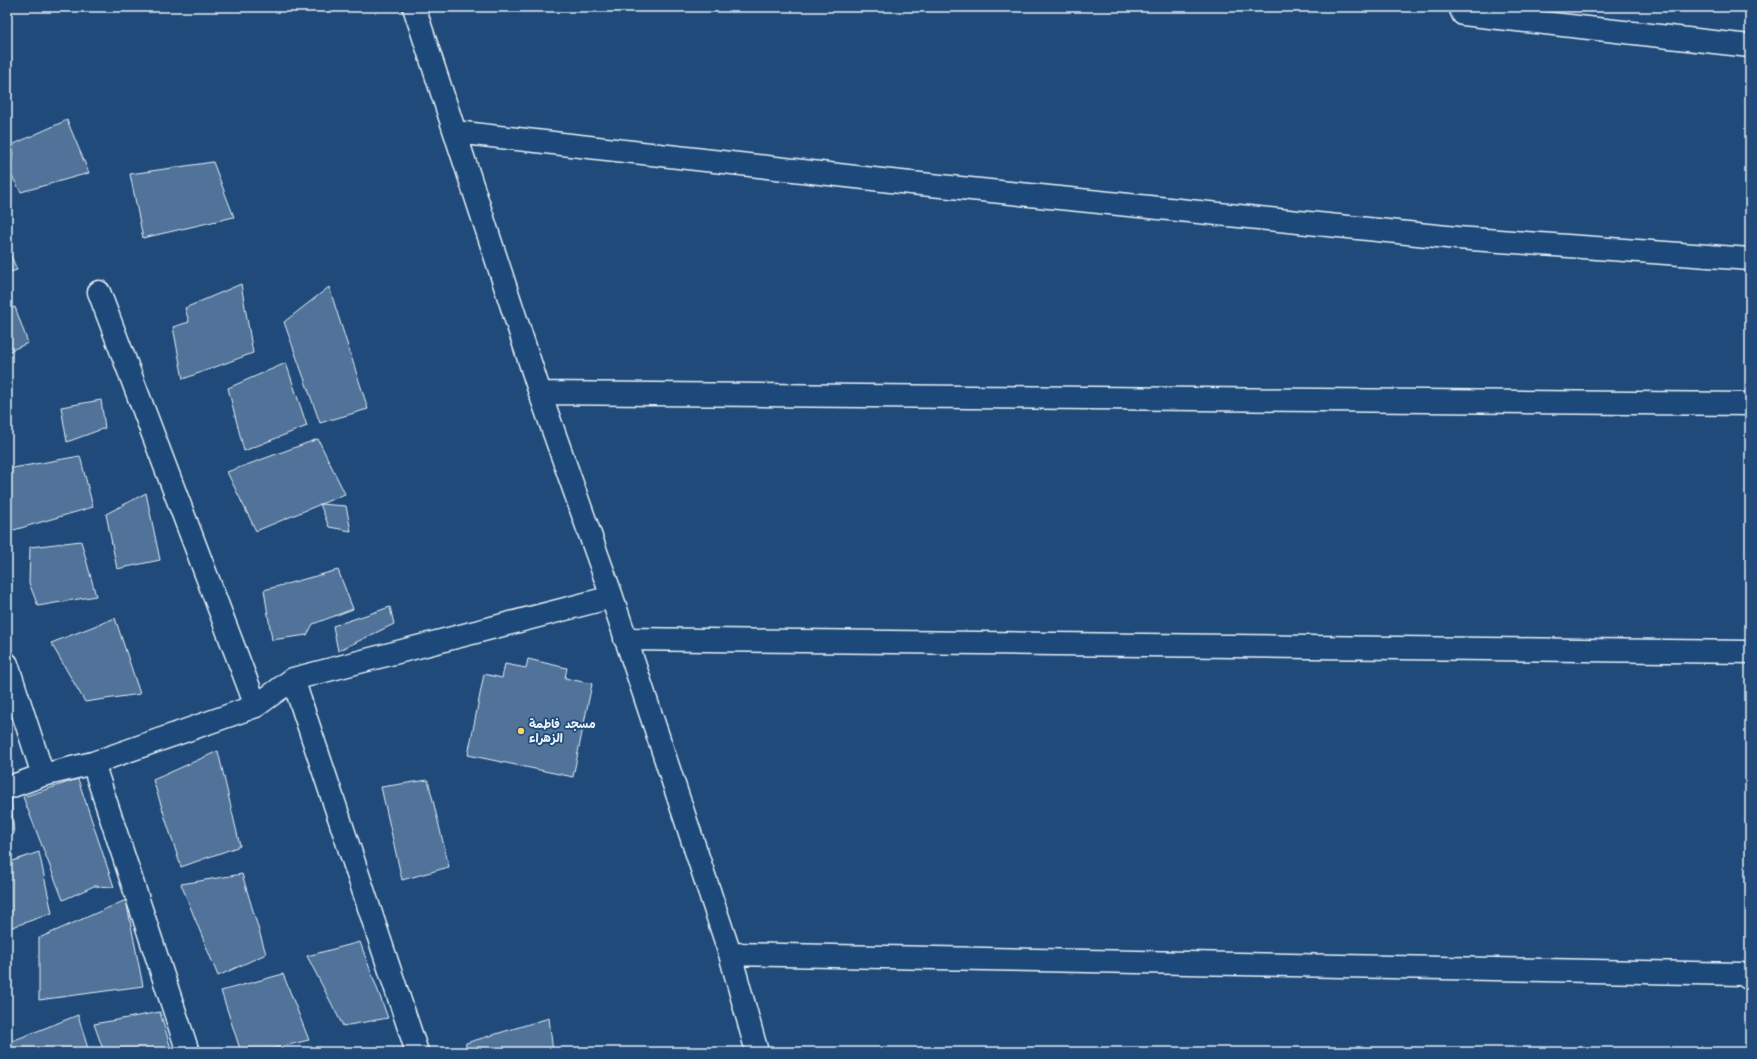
<svg xmlns="http://www.w3.org/2000/svg" width="1757" height="1059" viewBox="0 0 1757 1059" font-family="'Architects Daughter','Playpen Sans Arabic',sans-serif">
<style>
.building{fill:#517399;stroke:#e8f1f8}
.lines{fill:none;stroke-linecap:round;stroke-linejoin:round}
.minor-casing{stroke:#e8f1f8;stroke-width:25}
.minor{stroke:#1f4a7a;stroke-width:22}
.poi-dot{fill:#ffd166;stroke:#1f4a7a;stroke-width:1.5}
.labels{text-anchor:middle;dominant-baseline:central;stroke-width:3.5;stroke-linejoin:round;paint-order:stroke}
.poi-label{font-size:12px;font-weight:bold;fill:#e8f1f8;stroke:#1f4a7a;text-anchor:start}
</style>
<rect width="100%" height="100%" fill="#1f4a7a"/>
<filter id="ink" filterUnits="userSpaceOnUse"><feTurbulence type="fractalNoise" baseFrequency=".025" numOctaves="2"/><feDisplacementMap in="SourceGraphic" scale="8" xChannelSelector="R" yChannelSelector="G"/><feConvolveMatrix kernelMatrix="1 2 1 2 8 2 1 2 1" color-interpolation-filters="sRGB"/></filter>
<g filter="url(#ink)">
<path class="building" d="M67,120L89,173L21,192L10,173L14,144Z
M213,162L234,217L143,238L130,174Z
M7,246L17,270L7,273Z
M241,284L253,353L183,379L173,327L189,322L185,308Z
M329,287L368,409L320,423L284,322Z
M15,307L28,343L7,352V310Z
M286,363L307,426L244,451L228,388Z
M101,400L105,428L67,442L61,407Z
M318,439L345,494L256,531L227,472Z
M80,456L93,507L7,532V469Z
M146,493L160,560L117,569L106,514Z
M320,504L346,506L351,531L329,527Z
M81,541L96,596L38,606L29,583L30,547Z
M338,570L353,609L313,624L307,635L272,640L264,590Z
M390,607L394,624L338,651L333,626Z
M115,618L140,694L85,702L51,643Z
M528,659L567,668L565,678L592,684L573,777L468,755L484,674L502,678L505,664L526,668Z
M218,751L240,846L181,867L153,780Z
M78,779L114,887L94,886L63,900L23,797Z
M428,780L449,867L402,880L381,787Z
M11,798L14,834L7,838V799Z
M39,852L52,913L7,929V863Z
M242,874L266,954L218,976L181,884Z
M126,900L143,986L39,1000V938Z
M360,942L388,1018L343,1026L307,956Z
M283,974L309,1040L259,1052H241L221,991Z
M160,1012L172,1052H104L94,1024Z
M78,1015L89,1052H7V1043Z
M549,1018L553,1052H465L466,1043Z"/>
<g class="lines">
<g class="minor-casing">
<path id="minor" d="M414,7L540,393L612,597L730,954L757,1052
M1460,7L1463,14L1750,46
M455,132L891,181L1457,238L1750,259
M99,292L256,706
M540,393L1750,404
M625,639L1750,652
M7,664L43,775
M293,679L417,1052
M93,763L188,1052
M7,788L43,775L93,763L256,706L293,679L612,597
M730,954L1742,974L1750,979"/>
</g>
<use href="#minor" class="minor"/>
</g>
</g>
<circle class="poi-dot" cx="521" cy="731" r="4"/>
<g class="labels">
<g class="poi-label">
<text x="529" y="724">مسجد فاطمة<tspan x="529" dy="14">الزهراء</tspan></text>
</g>
</g>
<rect width="1757" height="1059" fill="none" stroke="#1f4a7a" stroke-width="24"/>
<rect x="12" y="12" width="1733" height="1035" fill="none" stroke="#e8f1f8" stroke-width="1.5" filter="url(#ink)"/>
</svg>
